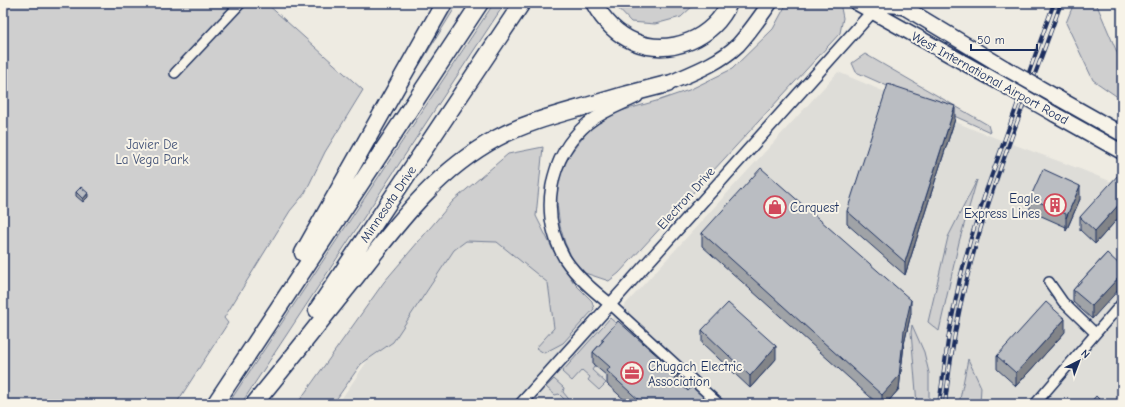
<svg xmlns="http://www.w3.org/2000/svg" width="1125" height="407" viewBox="0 0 1125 407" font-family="'Comic Neue',sans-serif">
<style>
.built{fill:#deddd8}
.green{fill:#cfcfcf;stroke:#757f96}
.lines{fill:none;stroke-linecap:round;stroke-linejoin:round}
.minor-casing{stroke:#1b2f5e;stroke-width:12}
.tertiary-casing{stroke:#1b2f5e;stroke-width:14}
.primary-casing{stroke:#1b2f5e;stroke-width:17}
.motorway-casing{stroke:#1b2f5e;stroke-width:19}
.minor{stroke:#f7f3e8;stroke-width:9}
.tertiary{stroke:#f7f3e8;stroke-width:11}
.primary{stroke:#f7f3e8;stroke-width:14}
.motorway{stroke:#f7f3e8;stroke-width:16}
.rail-casing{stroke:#1b2f5e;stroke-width:4}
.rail{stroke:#f7f3e8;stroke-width:2.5;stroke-dasharray:8;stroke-linecap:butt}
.primary-bridge-casing{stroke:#1b2f5e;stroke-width:17;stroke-linecap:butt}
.primary-bridge{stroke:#f7f3e8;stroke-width:14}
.wall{fill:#a0a3a7;stroke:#1b2f5e}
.shaded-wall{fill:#828488;stroke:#1b2f5e}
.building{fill:#babdc2;stroke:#1b2f5e}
.labels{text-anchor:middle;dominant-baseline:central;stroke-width:4;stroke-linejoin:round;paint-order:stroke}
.street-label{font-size:13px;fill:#1b2f5e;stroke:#f7f3e8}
.park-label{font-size:13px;fill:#3f4f75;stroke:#f7f3e8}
.poi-label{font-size:13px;fill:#1b2f5e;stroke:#f7f3e8;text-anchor:start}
</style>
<rect width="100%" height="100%" fill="#eeebe2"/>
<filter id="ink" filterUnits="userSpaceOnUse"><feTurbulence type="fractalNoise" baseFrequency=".025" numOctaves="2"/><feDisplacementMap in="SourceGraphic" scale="8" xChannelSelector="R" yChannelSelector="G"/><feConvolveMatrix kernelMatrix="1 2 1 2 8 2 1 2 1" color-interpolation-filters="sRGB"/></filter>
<g filter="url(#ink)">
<path class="built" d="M838,72L977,131L1080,169L1122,186V404H338L451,238L494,233L551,281L602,330Z"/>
<path class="green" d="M3,3H266L363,90L325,152L305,193L290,211L224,318L228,323L176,404H3Z
M449,3H458L412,77L371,141Z
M494,3H505L241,404H228Z
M613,3H696L681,17L655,24L631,22Z
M787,3H840L843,18L840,33L619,273L609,281L585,273L573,260L565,243L560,226L556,196L560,176L570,154L596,121L617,112L660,100L689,90L732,69L773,29Z
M1074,3H1096L1122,64V100L1093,80L1066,23Z
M865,54L988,125L990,132L856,72L852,63Z
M543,147L536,216L553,250L574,283L592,301L594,309L563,343L544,353L536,348L554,328L548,283L497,242L466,241L454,250L393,342L361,364L333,404H297L384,282L453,201L508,154Z
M977,180L959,242L939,331L928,322L948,237Z
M610,318L620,327L592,370L606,383L599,390L588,380L590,377L582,370L572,381L562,372Z
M912,325L924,352L929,373V404H917L911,332Z
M968,359L981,387L980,404H959Z
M554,379L564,388L563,392L572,403L571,404H569L559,394L555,395L546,387Z"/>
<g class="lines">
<g class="minor-casing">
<path id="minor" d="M175,73L241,3
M1049,282L1063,302L1095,333
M610,304L719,404
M1035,404L1122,303"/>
</g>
<g class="tertiary-casing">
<path id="tertiary" d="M610,304C594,291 577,277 565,259C539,214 548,157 588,123C603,111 620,105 637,97
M521,404L872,12"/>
</g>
<g class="primary-casing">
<path id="primary" d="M857,3L1000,83
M897,3L1005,68
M872,12L886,5L901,6
M667,84C692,73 718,64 738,45C750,32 760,17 770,3
M1058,98L1122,134
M1054,114L1122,152"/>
</g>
<g class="motorway-casing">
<path id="motorway" d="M594,3C614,40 650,57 690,41C707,34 722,20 729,3
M898,3L901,6
M303,253L444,3
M317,310L522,3
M215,404L480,3
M254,404C289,362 322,319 356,277C398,223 436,171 497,138C523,124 552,116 580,108C609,99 638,91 667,84"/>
</g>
<use href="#minor" class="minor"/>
<use href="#tertiary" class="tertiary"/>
<use href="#primary" class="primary"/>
<use href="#motorway" class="motorway"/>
<g class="rail-casing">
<path id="rail" d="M939,404L949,333L960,278L971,238L986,191L1054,3
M945,404C950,362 956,319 967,278C990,185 1029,94 1061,3"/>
</g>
<use href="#rail" class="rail"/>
<g class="primary-bridge-casing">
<path id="primary-bridge" d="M1005,68L1058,98
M1000,83L1054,114"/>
</g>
<use href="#primary-bridge" class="primary-bridge"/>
</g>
<path class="wall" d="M955,119L905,275L847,224V211Z
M1122,177V214L1095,244L1080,230V217Z
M76,192L88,197L83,202L76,196Z
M1030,198L1080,199L1066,231V227L1030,211Z
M702,233L911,313L904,344L899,389L886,404H878L702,246Z
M1122,237V256L1119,253V240Z
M1107,253L1092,319L1073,302V290Z
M702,330L776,359L750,388L702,343Z
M1065,332L1016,386L997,369V356Z
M602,339L678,382L704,404H629L607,384V376L593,364V352L602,342Z"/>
<path class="shaded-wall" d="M955,106V119L905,275V262Z
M1080,186V199L1066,231V218Z
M88,193V197L83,202V199Z
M1122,201V214L1095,244V231Z
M1122,274V286L1092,319V306Z
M911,300V313L904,344L899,389L886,404H882V395Z
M1065,319V332L1016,386V373Z
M776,346V359L750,388V376Z
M678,374V387L674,378Z
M704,398V404H698Z"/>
<path class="building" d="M888,84L955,106L905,262L847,211Z
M761,168L911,300L904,331L899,376L882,395L702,233Z
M1043,169L1080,186L1066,218V214L1030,198Z
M1119,174L1122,177V201L1095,231L1080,217Z
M81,187L88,193L83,199L76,192Z
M1122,237V243L1119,240Z
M1107,253L1122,267V274L1092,306L1073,290Z
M1046,302L1065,319L1016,373L997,356Z
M728,303L776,346L750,376L702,330Z
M618,321L678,374L674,378L688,391L692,387L704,398L698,404H643L607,371L610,367L593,352L604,340L602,339Z
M1096,396L1104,404H1089Z"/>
</g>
<defs>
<g id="building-ring" transform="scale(1.15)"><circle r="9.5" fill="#f7f3e8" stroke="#d1495b" stroke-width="1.5"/><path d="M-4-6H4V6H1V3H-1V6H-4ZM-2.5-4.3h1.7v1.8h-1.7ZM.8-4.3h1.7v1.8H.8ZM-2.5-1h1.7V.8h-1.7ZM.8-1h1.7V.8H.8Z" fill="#d1495b"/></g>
<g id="shop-ring" transform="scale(1.15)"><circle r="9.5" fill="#f7f3e8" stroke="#d1495b" stroke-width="1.5"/><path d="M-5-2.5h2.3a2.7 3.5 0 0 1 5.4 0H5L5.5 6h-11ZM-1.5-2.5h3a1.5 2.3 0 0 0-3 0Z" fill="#d1495b"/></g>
<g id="office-ring" transform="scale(1.15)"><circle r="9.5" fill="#f7f3e8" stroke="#d1495b" stroke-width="1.5"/><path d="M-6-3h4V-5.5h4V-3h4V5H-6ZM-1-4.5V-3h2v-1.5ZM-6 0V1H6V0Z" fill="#d1495b"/></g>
</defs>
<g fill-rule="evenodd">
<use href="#building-ring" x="1055" y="205"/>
<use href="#shop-ring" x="775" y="207"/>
<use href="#office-ring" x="632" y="373"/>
</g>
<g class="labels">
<g class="street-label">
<text transform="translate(990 78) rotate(29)">West International Airport Road</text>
<text transform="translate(686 198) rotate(-48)">Electron Drive</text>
<text transform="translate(388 204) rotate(-56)">Minnesota Drive</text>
</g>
<g class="park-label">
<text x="152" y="144">Javier De<tspan x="152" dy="15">La Vega Park</tspan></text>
</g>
<g class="poi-label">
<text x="1040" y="198" text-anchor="end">Eagle<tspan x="1040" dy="15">Express Lines</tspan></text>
<text x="790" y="207">Carquest</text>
<text x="648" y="366">Chugach Electric<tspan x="648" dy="15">Association</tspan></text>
</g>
</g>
<rect width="1125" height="407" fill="none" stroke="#f7f3e8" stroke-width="16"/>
<rect x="8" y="8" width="1109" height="391" fill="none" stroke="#1b2f5e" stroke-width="1.5" filter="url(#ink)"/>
<g transform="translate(1079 361) rotate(42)" stroke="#f7f3e8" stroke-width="3" paint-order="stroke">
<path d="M0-3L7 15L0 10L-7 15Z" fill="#1b2f5e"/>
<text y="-6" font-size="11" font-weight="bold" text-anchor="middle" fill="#1b2f5e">N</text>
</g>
<path d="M971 44v6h66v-6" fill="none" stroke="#1b2f5e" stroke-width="2"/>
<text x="977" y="44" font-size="12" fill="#1b2f5e" stroke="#f7f3e8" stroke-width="3" paint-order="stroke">50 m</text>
</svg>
